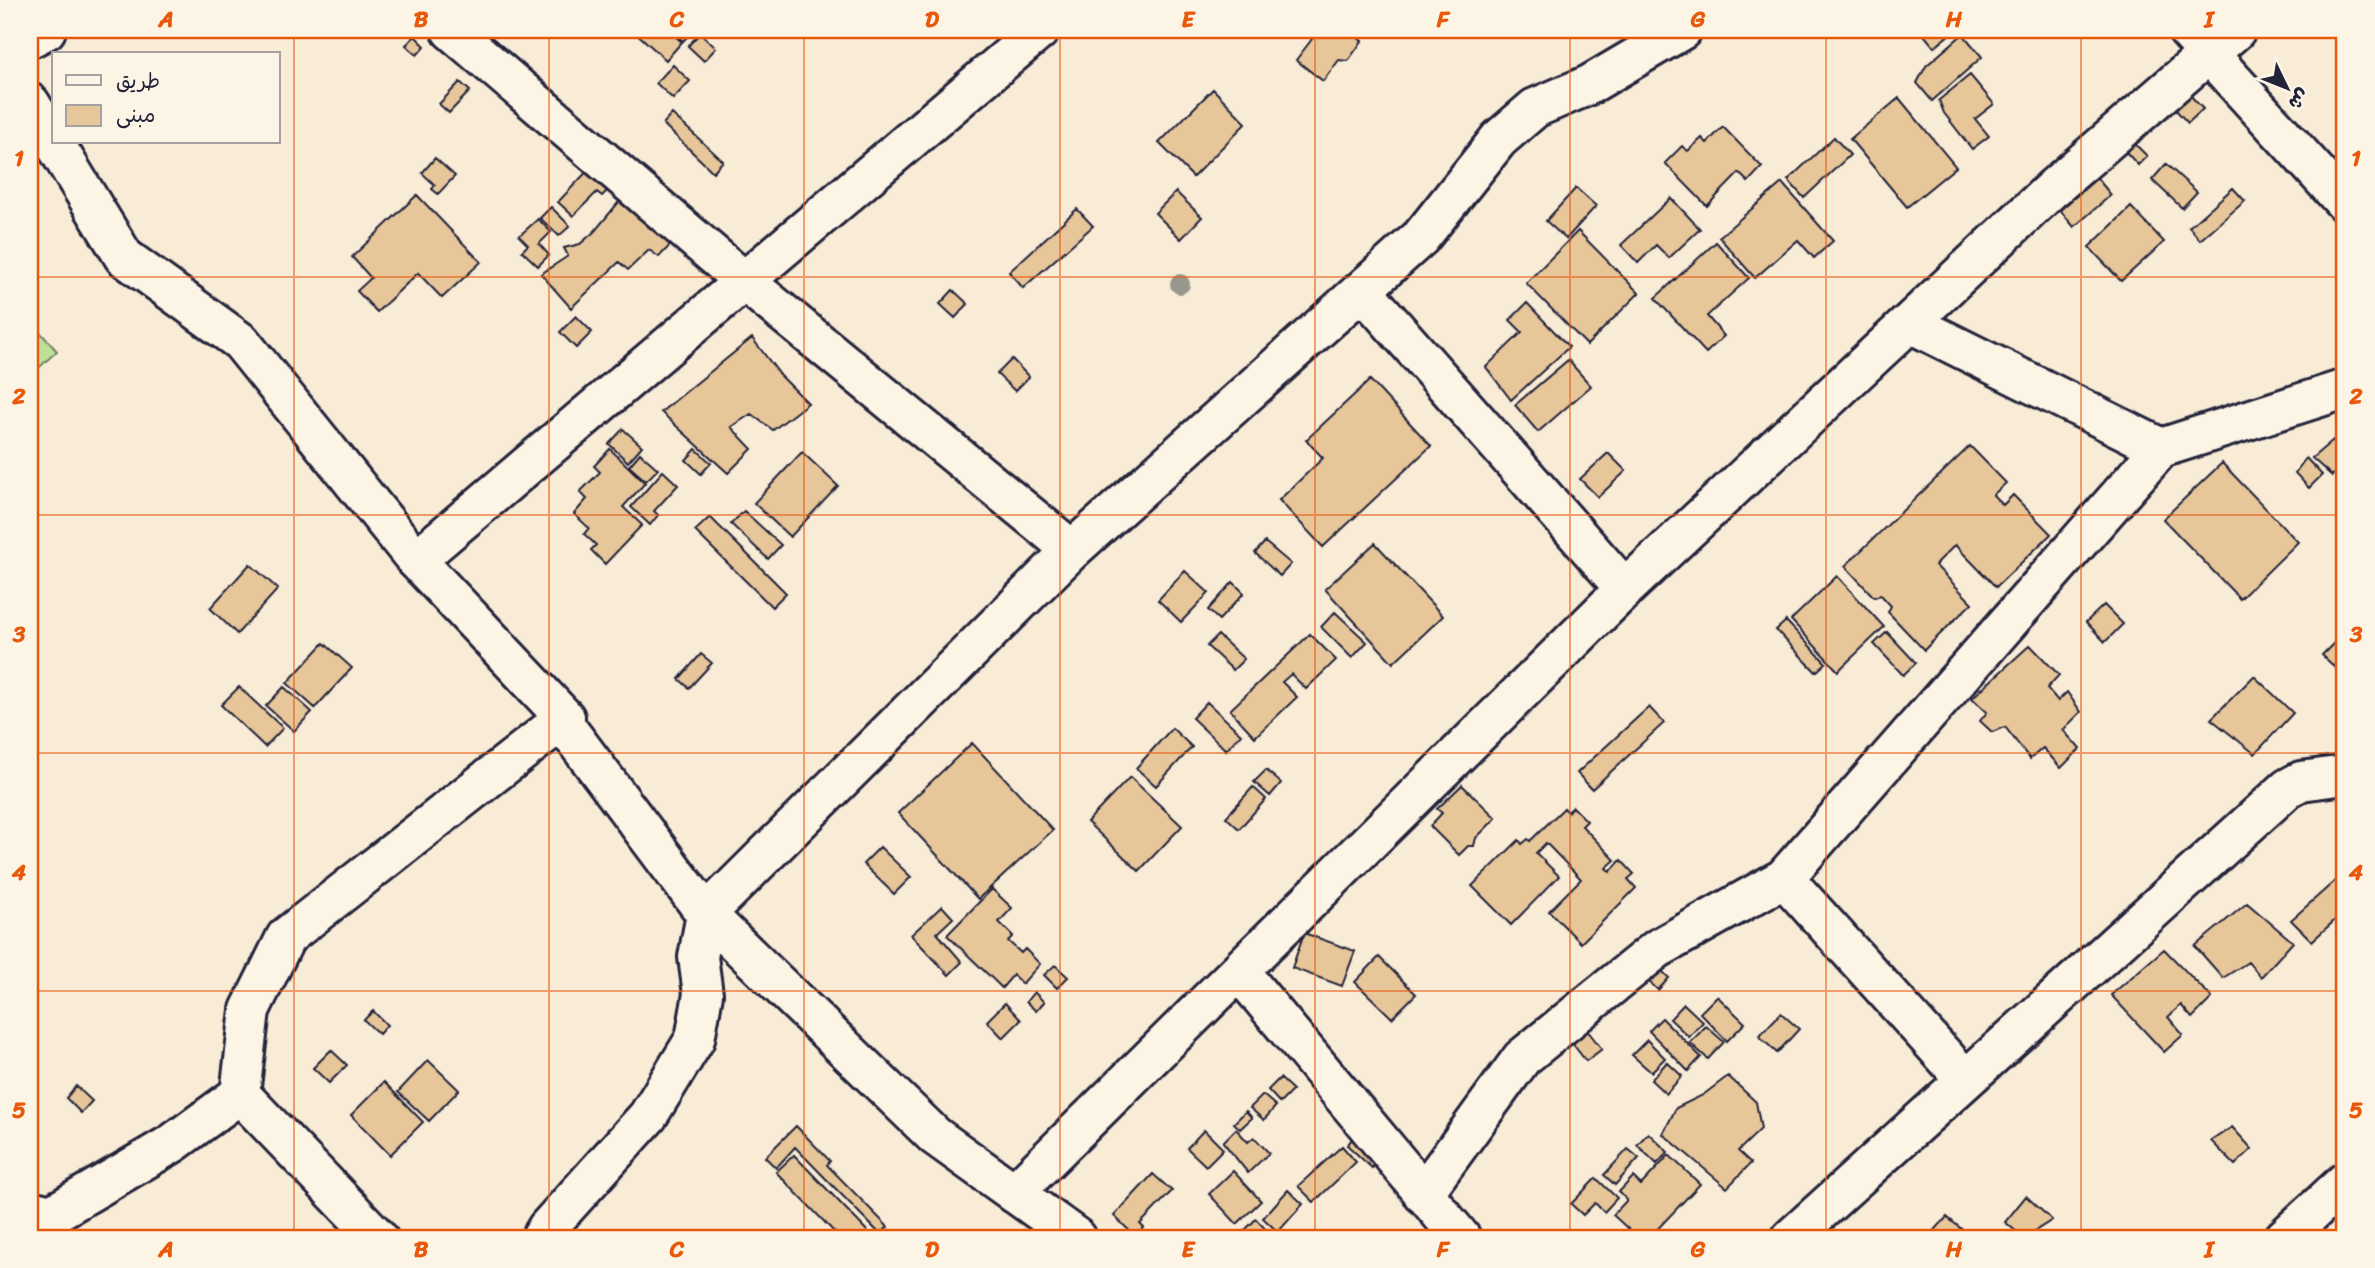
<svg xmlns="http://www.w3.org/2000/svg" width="2375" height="1268" viewBox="0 0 2375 1268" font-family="Sriracha,'Playpen Sans Arabic',sans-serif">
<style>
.green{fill:#bfdf98;stroke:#70806a;stroke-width:2}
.building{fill:#e7c699;stroke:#22223b;stroke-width:2}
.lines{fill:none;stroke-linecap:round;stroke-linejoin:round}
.minor-casing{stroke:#22223b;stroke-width:44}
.tertiary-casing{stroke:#22223b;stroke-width:44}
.minor{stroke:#fcf5e5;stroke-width:38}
.tertiary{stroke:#fcf5e5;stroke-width:38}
.tree{fill:#98978d}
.grid{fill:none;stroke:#e8590c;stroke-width:2;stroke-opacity:0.55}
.neatline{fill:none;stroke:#e8590c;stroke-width:2.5}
.grid-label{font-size:23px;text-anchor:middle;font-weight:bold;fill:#e8590c}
</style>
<rect width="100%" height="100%" fill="#f8ecd6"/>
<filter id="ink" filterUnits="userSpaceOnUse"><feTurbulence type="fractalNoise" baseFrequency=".0143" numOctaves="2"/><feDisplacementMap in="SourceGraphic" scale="14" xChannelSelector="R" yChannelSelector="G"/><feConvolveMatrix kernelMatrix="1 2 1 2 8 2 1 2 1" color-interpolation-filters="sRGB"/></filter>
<g filter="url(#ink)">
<path class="green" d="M30,321L57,351L30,376Z"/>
<path class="building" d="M633,30H668L682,42L666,60Z
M671,30H694L683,41Z
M1300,30H1348L1362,41L1348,61L1339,60L1323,81L1296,60L1312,39Z
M1920,30H1955L1934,47Z
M700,33L716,48L704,61L688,46Z
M1963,34L1982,57L1932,101L1917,83L1926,66Z
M415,36L425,46L417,55L406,45Z
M673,65L690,81L673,99L656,83Z
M1970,75L1994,104L1975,119L1989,136L1972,149L1944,113L1939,100Z
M460,82L470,91L449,113L439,104Z
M1213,89L1246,123L1193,177L1159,143Z
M2187,92L2203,109L2188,123L2173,107Z
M1899,98L1956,167L1907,207L1850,139Z
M672,114L723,161L713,172L663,124Z
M1723,127L1762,167L1748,182L1739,173L1707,206L1665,163L1682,146L1688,151L1702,138L1707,143Z
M1834,137L1850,155L1804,198L1788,180Z
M2134,143L2147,156L2138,165L2125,151Z
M435,158L455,176L438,194L432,189L435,185L422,173Z
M595,163L616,182L602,196L597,192L573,216L558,202Z
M2166,164L2197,192L2182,208L2152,180Z
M2097,178L2111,195L2074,227L2060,210Z
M1782,183L1833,241L1814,258L1798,240L1755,278L1719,237Z
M1576,188L1596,206L1566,239L1546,221Z
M2233,188L2245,201L2200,240L2189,227Z
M628,191L678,237L659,257L649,250L628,270L619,262L571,308L541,274L568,256L564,248L580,244L594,232Z
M1176,192L1202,217L1181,239L1155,213Z
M417,195L481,262L442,298L418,273L377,312L357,291L371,278L352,257Z
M1671,198L1700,229L1669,258L1656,245L1638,263L1621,245Z
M551,207L570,226L559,236L540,218Z
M2131,207L2164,242L2121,281L2089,247Z
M1077,209L1093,226L1023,288L1009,272Z
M538,219L551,232L539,244L549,255L538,266L522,251L528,245L519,236Z
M1578,231L1639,293L1587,345L1526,283Z
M1716,242L1749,278L1707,316L1724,336L1706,353L1655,298Z
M953,290L968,304L955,318L940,304Z
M1527,303L1569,347L1511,400L1486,367L1522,332L1510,320Z
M576,316L592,332L576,348L560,332Z
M752,338L781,376L808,403L773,430L751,414L731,427L752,449L728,473L661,412Z
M1012,359L1029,377L1015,391L997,374Z
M1568,360L1591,386L1538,432L1515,405Z
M1370,380L1431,446L1323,547L1279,500L1323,458L1306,440Z
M623,429L642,446L628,462L609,444Z
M2333,440L2345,451V461L2332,476L2312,458Z
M1970,446L2006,483L1993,495L2003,505L2013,495L2051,534L1996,587L1955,545L1935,565L1972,603L1924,650L1888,612L1891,606L1881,595L1874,597L1845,566Z
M610,449L645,483L623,507L642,525L605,564L591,550L596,545L584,534L589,528L574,514L587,499L580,492L600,472L594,466Z
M696,449L711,463L701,474L686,460Z
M802,452L838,486L790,537L754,503Z
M640,453L658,469L646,481L629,466Z
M1608,453L1626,471L1598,497L1580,479Z
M2306,458L2322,475L2309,488L2295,473Z
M2222,463L2298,542L2240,599L2163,519Z
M663,471L678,485L654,511L658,515L650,525L631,507Z
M744,511L781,545L768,559L731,524Z
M710,517L786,593L772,607L695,531Z
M1265,542L1291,564L1280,576L1255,553Z
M1375,543L1443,616L1393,663L1325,589Z
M250,564L278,589L237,634L210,608Z
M1185,571L1209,593L1181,622L1158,600Z
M1837,576L1884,627L1838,671L1791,620Z
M1233,582L1244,593L1219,620L1208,610Z
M2104,605L2123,624L2105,642L2086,622Z
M1335,612L1367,642L1352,658L1321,627Z
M1786,621L1826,663L1816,672L1776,630Z
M1887,632L1916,663L1903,675L1874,644Z
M2345,632V667L2340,672L2322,655Z
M1310,634L1336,660L1306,689L1291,674L1282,682L1297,697L1255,737L1230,710Z
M1218,635L1244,659L1233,670L1207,646Z
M324,643L352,668L315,708L287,683Z
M2030,645L2059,675L2047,688L2058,701L2067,692L2081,712L2063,730L2080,749L2061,768L2043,748L2030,759L2005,727L1992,732L1980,721L1987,712L1972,698Z
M701,654L712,663L689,688L679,679Z
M2254,676L2293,713L2255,754L2211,719Z
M239,687L283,728L265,747L221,705Z
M284,687L312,712L294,731L266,706Z
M1207,702L1241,734L1226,750L1192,718Z
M1649,707L1664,723L1592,789L1577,773Z
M1172,728L1192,747L1156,786L1136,768Z
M972,743L1053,830L978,899L898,813Z
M1266,770L1281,783L1270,796L1254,782Z
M1130,777L1182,826L1139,871L1087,822Z
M1462,785L1496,818L1476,838L1474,846H1468L1459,855L1430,826L1442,813L1437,809Z
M1253,787L1266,799L1239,829L1226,817Z
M1573,807L1587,821L1582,826L1615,860L1606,868L1610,872L1621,860L1634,874L1628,879L1636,888L1581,943L1549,911L1581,879L1546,843L1536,853L1559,876L1511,925L1472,886L1519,840L1522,844L1528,839L1530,841L1564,808L1568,812Z
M880,847L911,877L894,894L863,864Z
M2345,872V911L2312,941L2291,920Z
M992,889L1012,908L999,922L1013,936L1008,941L1021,953L1025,949L1040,964L1022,984L1013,975L1002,988L947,935Z
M2247,903L2293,942L2261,977L2248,962L2223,978L2195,946Z
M942,906L953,918L937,933L962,962L949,975L911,935Z
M1304,933L1355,951L1342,986L1292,968Z
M2164,949L2212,998L2192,1018L2181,1005L2168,1017L2183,1035L2164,1052L2111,995Z
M1379,957L1416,994L1392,1018L1355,982Z
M1055,965L1068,977L1057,988L1044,975Z
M1657,966L1669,978L1658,990L1645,978Z
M1034,992L1044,1002L1036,1011L1026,1002Z
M1717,996L1745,1023L1727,1041L1700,1013Z
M1005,1003L1021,1020L1003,1038L987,1021Z
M1684,1004L1703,1022L1689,1037L1670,1019Z
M373,1011L387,1025L379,1034L364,1020Z
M1781,1013L1799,1029L1777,1053L1759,1036Z
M1662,1018L1701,1057L1688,1071L1649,1031Z
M1706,1026L1724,1042L1708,1059L1690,1043Z
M1587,1030L1602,1049L1586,1061L1572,1043Z
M1647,1040L1665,1058L1651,1072L1632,1055Z
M331,1050L347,1065L329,1083L313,1068Z
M428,1060L459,1090L429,1121L398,1092Z
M1667,1062L1682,1076L1666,1094L1651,1080Z
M1728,1076L1756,1102L1761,1129L1738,1151L1751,1163L1727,1188L1663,1134L1676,1108L1703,1095Z
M1280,1078L1293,1090L1280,1103L1268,1090Z
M384,1082L423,1122L390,1155L351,1115Z
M76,1086L92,1101L81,1113L66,1098Z
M1263,1095L1276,1106L1264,1120L1250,1108Z
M1246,1111L1252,1118L1240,1129L1234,1123Z
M796,1126L830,1161L827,1165L888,1227L880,1234L795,1147L776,1168L765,1157Z
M2232,1127L2252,1149L2235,1165L2211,1141Z
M1236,1129L1248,1142L1254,1137L1269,1153L1248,1173L1223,1142Z
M1204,1130L1223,1149L1206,1166L1187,1148Z
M1648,1133L1668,1152L1657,1164L1637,1145Z
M1354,1137L1380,1160L1372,1168L1347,1145Z
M1342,1146L1356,1162L1314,1202L1298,1186Z
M1628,1149L1639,1158L1615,1185L1604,1175Z
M794,1155L871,1235L867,1238H840L776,1172Z
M1669,1155L1700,1184L1649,1238H1638L1613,1215L1627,1200L1619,1192L1633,1177L1641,1185Z
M1233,1171L1261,1201L1237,1224L1209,1194Z
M1153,1174L1172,1191L1140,1224L1144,1228L1136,1237L1114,1216Z
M1596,1178L1617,1198L1604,1212L1595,1203L1583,1215L1571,1204Z
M1288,1190L1303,1204L1278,1232L1263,1218Z
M2026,1196L2052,1220L2024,1238L2005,1222Z
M1947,1217L1972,1238H1940L1935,1230Z
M1256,1219L1271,1235L1268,1238H1237Z"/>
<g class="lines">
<g class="minor-casing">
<path id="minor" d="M451,30L744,281L1072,550
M2187,30L2345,203
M30,38L46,30
M1362,290L1625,589
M1910,323L2161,448
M416,560L1040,30
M1784,878L1965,1079
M1239,971L1461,1238
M1014,1193L1625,589L2052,189L2236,30
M1423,1194L1522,1058L1657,949L1784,878L2161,448L2345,389
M30,1210L51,1215L173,1143L240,1094
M378,1238L240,1094L250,1010L286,937L565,718
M541,1238L547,1228L648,1116L695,1039L703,994L698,957L706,914L1072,550L1421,237L1499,139L1535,108L1589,85L1682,30
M1791,1238L2288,788L2301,781L2345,775
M2284,1238L2345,1182"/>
</g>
<g class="tertiary-casing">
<path id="tertiary" d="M30,103L124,257L241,342L416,560L565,718L562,722L706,914L935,1136L1077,1238"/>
</g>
<use href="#minor" class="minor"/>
<use href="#tertiary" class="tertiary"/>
</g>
<circle class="tree" cx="1180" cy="284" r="10"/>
</g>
<path class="grid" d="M294,30V1238M549,30V1238M804,30V1238M1060,30V1238M1315,30V1238M1570,30V1238M1826,30V1238M2081,30V1238M30,277H2345M30,515H2345M30,753H2345M30,991H2345"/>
<rect width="2375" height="1268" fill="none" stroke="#fcf5e5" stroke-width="77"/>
<rect x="52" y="52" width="228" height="91" fill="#fcf5e5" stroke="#a5a1a1" stroke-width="2"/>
<rect x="66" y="75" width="35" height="10" fill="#fcf5e5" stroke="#a5a1a1" stroke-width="2"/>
<text x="116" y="88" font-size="21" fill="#22223b">طريق</text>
<rect x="66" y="105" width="35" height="21" fill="#e7c699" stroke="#a5a1a1" stroke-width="2"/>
<text x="116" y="122" font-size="21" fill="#22223b">مبنى</text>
<g transform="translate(2287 88) rotate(133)" stroke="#fcf5e5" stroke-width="5" paint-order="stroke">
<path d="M0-5L12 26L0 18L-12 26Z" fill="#22223b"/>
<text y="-10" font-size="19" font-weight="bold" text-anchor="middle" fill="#22223b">ش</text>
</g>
<rect x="38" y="38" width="2298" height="1192" class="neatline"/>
<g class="grid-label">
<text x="166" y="27">A</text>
<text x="421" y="27">B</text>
<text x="677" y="27">C</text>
<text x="932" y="27">D</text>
<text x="1188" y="27">E</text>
<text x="1443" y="27">F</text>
<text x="1698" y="27">G</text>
<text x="1954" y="27">H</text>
<text x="2209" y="27">I</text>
<text x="19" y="166">1</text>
<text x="2356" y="166">1</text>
<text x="19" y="404">2</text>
<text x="2356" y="404">2</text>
<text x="19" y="642">3</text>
<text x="2356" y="642">3</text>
<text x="19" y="880">4</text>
<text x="2356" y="880">4</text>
<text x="19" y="1118">5</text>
<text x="2356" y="1118">5</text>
<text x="166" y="1257">A</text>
<text x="421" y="1257">B</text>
<text x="677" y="1257">C</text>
<text x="932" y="1257">D</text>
<text x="1188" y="1257">E</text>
<text x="1443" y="1257">F</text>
<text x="1698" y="1257">G</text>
<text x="1954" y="1257">H</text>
<text x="2209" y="1257">I</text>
</g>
</svg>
